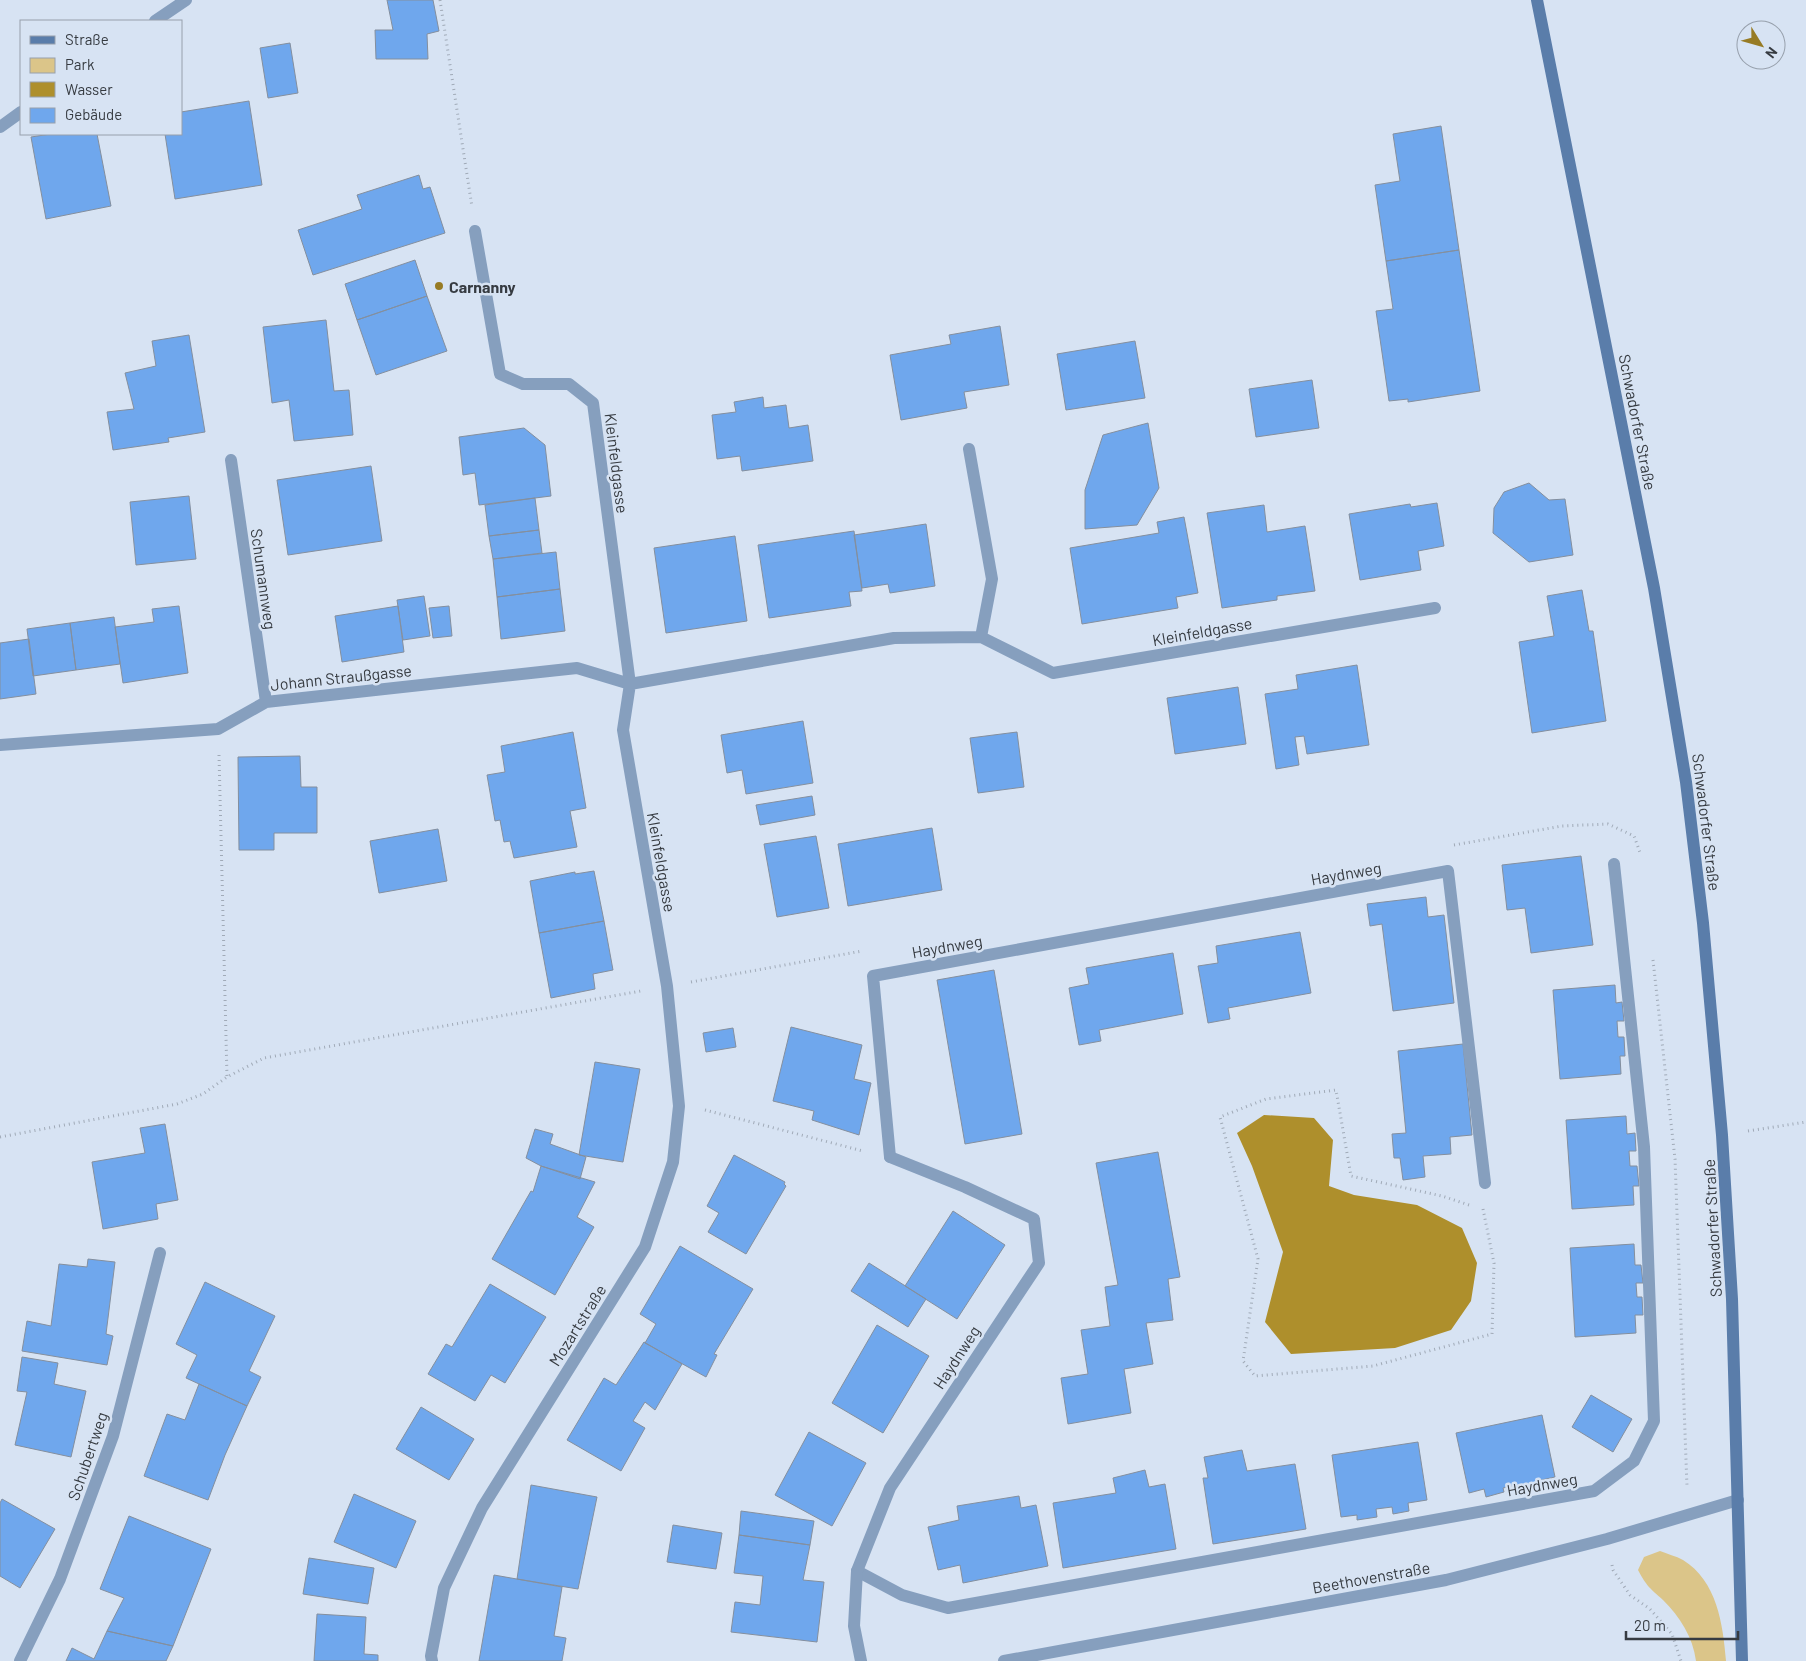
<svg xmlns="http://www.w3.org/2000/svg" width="1806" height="1661" viewBox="0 0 1806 1661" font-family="Barlow,sans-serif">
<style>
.green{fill:#dbc589}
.water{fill:#ae8f2c}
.building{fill:#6fa7ed;stroke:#848f9e}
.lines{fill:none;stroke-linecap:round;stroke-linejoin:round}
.path{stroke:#a0aab7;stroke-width:3;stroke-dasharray:1 4;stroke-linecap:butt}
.lane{stroke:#869fbe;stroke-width:12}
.street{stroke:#869fbe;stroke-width:12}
.secondary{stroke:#5a7daa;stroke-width:12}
.poi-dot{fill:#977b24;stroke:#d7e3f3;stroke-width:2}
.labels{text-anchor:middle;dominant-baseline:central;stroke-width:5;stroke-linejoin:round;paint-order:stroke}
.poi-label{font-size:16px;font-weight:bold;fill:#363b41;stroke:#d7e3f3;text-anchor:start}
.street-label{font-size:16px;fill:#363b41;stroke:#d7e3f3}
</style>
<rect width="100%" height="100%" fill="#d7e3f3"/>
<path class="green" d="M1660,1551C1667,1554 1676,1556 1683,1560C1717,1581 1723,1624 1726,1661H1696C1693,1637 1680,1617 1663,1600C1650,1588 1647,1587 1638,1570L1644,1557Z"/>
<path class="water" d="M1264,1115L1314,1118L1333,1140L1329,1186L1354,1195L1417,1205L1462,1228L1477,1263L1471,1301L1451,1330L1395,1348L1291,1354L1265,1322L1283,1252L1252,1166L1237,1133Z"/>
<path class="building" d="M387,0H433L439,31L427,34L428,59H376L375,30H393Z
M290,43L298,93L268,98L260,48Z
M249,101L262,185L175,199L165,134H181V112Z
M1441,126L1459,250L1386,261L1375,185L1400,181L1393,134Z
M51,134H97L111,206L46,219L31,137Z
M419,175L423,189L430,187L445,233L313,275L298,230L362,209L357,195Z
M1459,250L1480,391L1408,402V399L1389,401L1376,311L1393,309L1386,261Z
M415,260L427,296L357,320L345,284Z
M427,296L447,351L376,375L357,320Z
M326,320L334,391L349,390L353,435L294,441L289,400L272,403L263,327Z
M1000,326L1009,385L964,392L967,408L901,420L890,355L951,344L949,335Z
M189,335L205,432L168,438L169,442L113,450L107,412L134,409L125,373L156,366L152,341Z
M1135,341L1145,398L1066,410L1057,354Z
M1312,380L1319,428L1256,437L1249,389Z
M763,397L764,408L786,405L789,428L808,425L813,461L742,471L740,456L717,459L712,415L736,412L734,402Z
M1148,423L1159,488L1137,525L1085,529V490L1103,435Z
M524,428L545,445L551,496L479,505L475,473L463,475L459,437Z
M371,466L382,541L288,555L277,480Z
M1529,483L1549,500L1565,499L1573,555L1529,562L1493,533L1494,508L1504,492Z
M189,496L196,559L136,565L130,502Z
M535,498L539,530L489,536L485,505Z
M1437,503L1444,546L1418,551L1421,570L1360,580L1349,514L1410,504L1411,507Z
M1264,505L1267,532L1305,526L1315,591L1277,596V600L1222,608L1207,513Z
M1184,517L1198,593L1176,597L1178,608L1082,624L1070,548L1159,533L1157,522Z
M926,524L935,586L890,593L888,584L862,588L854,535Z
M539,530L542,553L493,559L489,536Z
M854,531L862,591L849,592L851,606L769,618L758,545Z
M735,536L747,621L666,633L654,548Z
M556,552L560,589L497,597L493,559Z
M560,589L565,631L501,639L497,597Z
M1582,590L1589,631H1593L1606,721L1532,733L1519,642L1554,636L1547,596Z
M424,596L430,636L403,640L397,600Z
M179,606L188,673L123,683L115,627L154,622L152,609Z
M398,606L404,652L342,662L335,616Z
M449,606L452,636L433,638L429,608Z
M114,617L120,664L76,670L70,623Z
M70,623L76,670L33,676L27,629Z
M29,639L36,694L0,699V643Z
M1357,665L1369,745L1307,754L1304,736L1295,737L1299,765L1276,769L1265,694L1298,689L1296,675Z
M1238,687L1246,744L1175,754L1167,698Z
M803,721L813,783L746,794L742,770L727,773L721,735Z
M573,732L586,808L570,811L577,847L514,858L510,841L504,842L500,820L495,821L487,775L505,772L501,746Z
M1017,732L1024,787L978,793L970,738Z
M300,756L301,787H317V833H274V850H239L238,757Z
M812,796L815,815L760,825L756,805Z
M932,828L942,890L848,906L838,844Z
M438,829L447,881L379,893L370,841Z
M816,836L829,908L777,917L764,844Z
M1581,856L1593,945L1531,953L1525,908L1507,910L1502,865Z
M594,871L604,921L539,933L530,881L575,872V874Z
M1426,897L1428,917L1444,915L1454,1003L1393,1011L1382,924L1370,926L1367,904Z
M604,921L613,970L593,974L595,989L551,998L539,933Z
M1300,932L1311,993L1228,1008L1230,1019L1208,1023L1198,966L1218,963L1216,946Z
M1173,953L1183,1014L1099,1030L1101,1041L1079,1045L1069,988L1089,984L1086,968Z
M994,970L1022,1134L965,1144L937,980Z
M1615,985L1616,1003L1622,1002L1624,1021H1617L1618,1037H1624L1625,1056H1620L1621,1074L1560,1079L1553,990Z
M791,1027L862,1045L854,1079L871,1083L859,1135L812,1120L814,1111L773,1101Z
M733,1028L736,1047L706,1052L703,1033Z
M1463,1044L1472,1135L1450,1137L1451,1154L1423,1156L1425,1177L1403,1180L1400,1158H1394L1392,1134L1406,1133L1398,1051Z
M595,1062L640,1069L623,1162L579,1155Z
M1626,1116L1627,1134L1635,1133L1636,1151H1629L1630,1166H1637L1639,1186H1633L1634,1205L1572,1209L1566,1120Z
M165,1124L178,1200L156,1204L158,1219L103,1229L92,1162L145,1153L140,1128Z
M535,1129L553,1134L550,1144L586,1157L580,1179L541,1166L526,1158Z
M1158,1152L1180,1277L1168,1279L1173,1320L1146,1323L1153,1364L1124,1369L1131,1413L1068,1424L1061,1378L1088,1374L1081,1330L1110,1326L1105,1287L1118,1285L1096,1163Z
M734,1155L785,1182L784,1184L786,1186L746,1254L708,1232L719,1213L707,1206Z
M541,1166L595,1182L577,1217L594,1227L555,1295L492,1259L531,1191L533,1192Z
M953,1211L1005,1245L957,1319L905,1286Z
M1634,1244L1635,1265H1641L1643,1283H1636L1637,1297H1642L1643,1315H1635L1636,1333L1575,1337L1570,1248Z
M680,1246L753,1289L714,1354L717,1355L706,1377L645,1343L656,1324L640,1314Z
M88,1259L115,1262L106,1334L113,1336L107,1365L22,1351L27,1321L51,1326L59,1264L87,1267Z
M869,1263L926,1299L908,1327L851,1291Z
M205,1282L275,1316L249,1371L261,1377L247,1406L186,1378L197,1355L176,1344Z
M490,1284L546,1317L505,1383L491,1375L475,1401L428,1374L446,1344L452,1347Z
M877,1325L929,1356L883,1433L832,1403Z
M644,1342L682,1364L655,1410L645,1402L633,1421L645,1428L621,1471L567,1440L604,1378L616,1385Z
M22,1357L58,1363L54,1384L86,1391L71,1457L15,1445L27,1392L17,1391Z
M199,1384L247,1406L225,1455L208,1500L144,1476L167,1414L185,1420Z
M1591,1395L1632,1419L1613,1452L1572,1427Z
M421,1407L474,1439L449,1480L396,1449Z
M1542,1415L1555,1477L1537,1481L1538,1487L1517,1491L1516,1485L1503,1488L1504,1492L1486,1497L1484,1489L1469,1493L1456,1433Z
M809,1432L866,1463L832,1526L775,1495Z
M1418,1442L1427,1500L1408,1503L1409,1511L1393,1514L1392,1507L1376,1509L1377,1517L1357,1520V1515L1341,1517L1332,1455Z
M1242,1450L1247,1471L1295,1464L1306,1529L1213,1544L1203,1478H1208L1204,1457Z
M1145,1470L1149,1487L1165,1484L1176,1549L1063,1568L1053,1503L1116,1493L1113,1478Z
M531,1485L597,1497L578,1589L517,1579Z
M354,1494L416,1521L396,1568L334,1542Z
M1019,1496L1021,1508L1036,1505L1048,1566L963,1583L960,1565L938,1570L928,1527L959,1520L957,1506Z
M2,1499L55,1529L20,1588L0,1576V1503Z
M741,1511L814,1521L810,1545L739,1535Z
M129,1516L211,1549L173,1646L107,1631L124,1598L100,1589Z
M673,1525L722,1533L716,1569L667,1562Z
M739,1535L810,1545L803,1580L824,1582L817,1642L731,1632L735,1602L760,1605L763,1576L734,1573Z
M309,1558L374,1568L368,1604L303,1594Z
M494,1575L562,1587L554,1636L566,1638L562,1661H479Z
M317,1614L366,1617L364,1654L378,1655V1661H314Z
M107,1631L173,1646L166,1661H66L72,1648L94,1659Z"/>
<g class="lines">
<path class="path" d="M440,0L472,207
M219,755L227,1077
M1454,845L1562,826L1608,824L1634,836L1641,855
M1653,960L1675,1159L1687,1487
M691,982L862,951
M705,1110L863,1151
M1748,1131L1806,1122
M0,1137L177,1104L203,1094L227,1077L264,1058L641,991
M1469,1205L1442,1196L1351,1176L1336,1090L1266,1099L1220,1117L1258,1259L1243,1361L1255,1376L1373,1366L1492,1334L1494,1263L1483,1209
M1612,1565L1613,1570L1630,1595L1650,1609L1672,1634L1681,1661"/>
<path class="lane" d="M890,1157L873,976L1448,871L1485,1183
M857,1571L902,1595L948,1608L1594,1491L1634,1461L1654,1421L1644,1147L1614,864"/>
<path class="street" d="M155,21L186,0
M0,127L21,112
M969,449L992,579L981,637
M231,460L266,702
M0,745L218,729L266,702L577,668L630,684L894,638L981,637L1053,673L1435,608
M20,1661L60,1579L113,1436L160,1253
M432,1661L431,1656L444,1588L482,1508L645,1247L673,1162L679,1106L667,986L623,730L630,684L593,403L569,384H523L500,374L475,231
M861,1661L854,1626L857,1571L890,1488L1039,1263L1034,1219L965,1187L890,1157
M1004,1661L1446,1580L1607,1539L1738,1500"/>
<path class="secondary" d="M1537,0L1654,588L1686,782L1703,923L1722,1135L1732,1299L1742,1661"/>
</g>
<circle class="poi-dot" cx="439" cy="286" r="5"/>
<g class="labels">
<g class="poi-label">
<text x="449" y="286">Carnanny</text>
</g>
<g class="street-label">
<text transform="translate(1638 422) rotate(79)">Schwadorfer Straße</text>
<text transform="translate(617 463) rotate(83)">Kleinfeldgasse</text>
<text transform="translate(264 579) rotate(82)">Schumannweg</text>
<text transform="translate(1202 631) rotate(-10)">Kleinfeldgasse</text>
<text transform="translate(341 677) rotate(-6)">Johann Straußgasse</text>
<text transform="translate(1707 822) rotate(83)">Schwadorfer Straße</text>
<text transform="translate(662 862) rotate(80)">Kleinfeldgasse</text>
<text transform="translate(1346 873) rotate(-10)">Haydnweg</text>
<text transform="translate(947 946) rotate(-10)">Haydnweg</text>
<text transform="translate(1712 1228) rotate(-93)">Schwadorfer Straße</text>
<text transform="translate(577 1325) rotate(-58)">Mozartstraße</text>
<text transform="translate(956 1357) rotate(-57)">Haydnweg</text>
<text transform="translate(87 1456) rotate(-71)">Schubertweg</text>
<text transform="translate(1542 1484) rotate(-10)">Haydnweg</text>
<text transform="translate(1371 1577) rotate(-10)">Beethovenstraße</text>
</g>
</g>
<rect x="20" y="20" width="162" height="115" fill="#d7e3f3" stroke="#97a0ac"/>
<rect x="30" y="36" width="25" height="8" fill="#5a7daa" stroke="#97a0ac"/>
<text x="65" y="45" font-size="15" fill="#363b41">Straße</text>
<rect x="30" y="58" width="25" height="15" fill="#dbc589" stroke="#97a0ac"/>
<text x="65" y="70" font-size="15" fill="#363b41">Park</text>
<rect x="30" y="82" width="25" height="15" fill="#ae8f2c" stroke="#97a0ac"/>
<text x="65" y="95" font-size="15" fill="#363b41">Wasser</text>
<rect x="30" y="108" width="25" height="15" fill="#6fa7ed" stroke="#97a0ac"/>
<text x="65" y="120" font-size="15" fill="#363b41">Gebäude</text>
<g transform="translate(1761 45) rotate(127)"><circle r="24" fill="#d7e3f3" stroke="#97a0ac"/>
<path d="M0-4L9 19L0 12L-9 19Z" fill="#977b24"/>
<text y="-8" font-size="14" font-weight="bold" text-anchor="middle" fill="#363b41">N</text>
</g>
<path d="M1626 1631v8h112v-8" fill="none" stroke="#363b41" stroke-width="2.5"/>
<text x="1634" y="1631" font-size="15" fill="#363b41" stroke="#d7e3f3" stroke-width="4" paint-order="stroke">20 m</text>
</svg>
